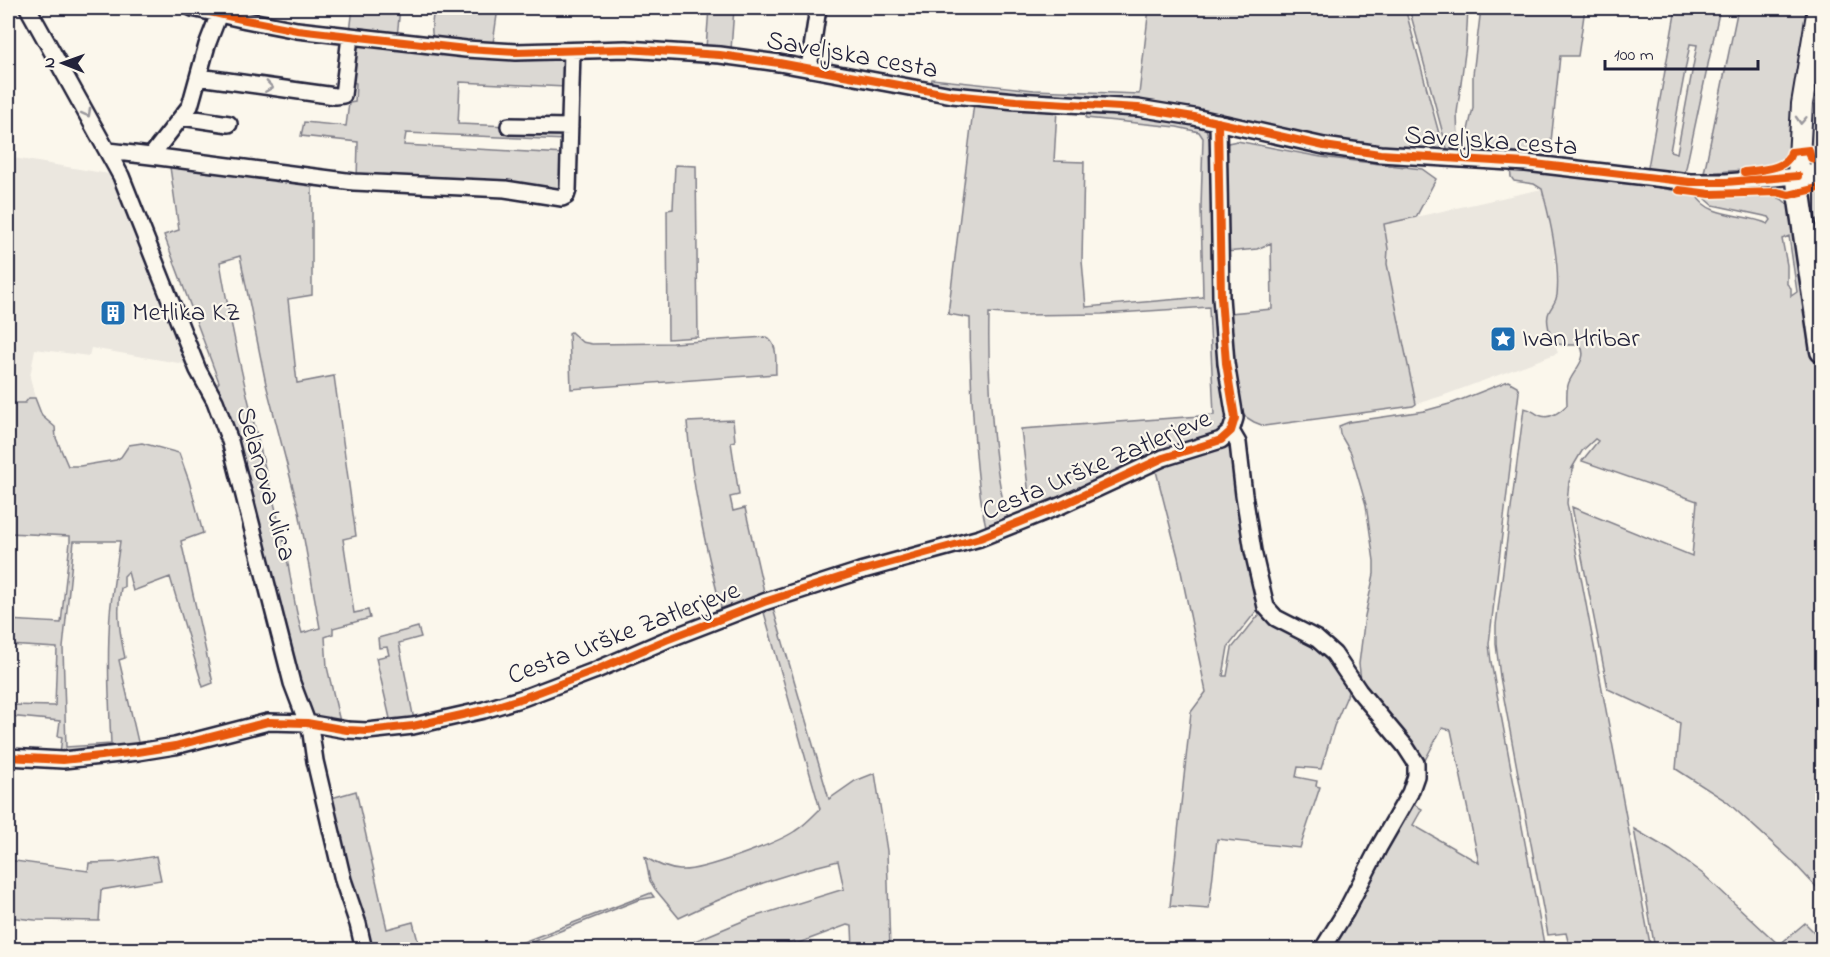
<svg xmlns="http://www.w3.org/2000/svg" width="1830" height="957" viewBox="0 0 1830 957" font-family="'Indie Flower',sans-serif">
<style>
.built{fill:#ebe7df}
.green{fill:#dbd8d3;stroke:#7e7d87;stroke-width:1.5;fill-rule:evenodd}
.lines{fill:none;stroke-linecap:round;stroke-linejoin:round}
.minor-casing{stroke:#22223b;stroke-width:20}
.major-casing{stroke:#22223b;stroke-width:24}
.highway-casing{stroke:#22223b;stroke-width:27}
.minor{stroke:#fbf7ec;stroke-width:15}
.major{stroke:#fbf7ec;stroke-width:20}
.highway{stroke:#fbf7ec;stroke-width:22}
.cycleway-casing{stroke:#fbf7ec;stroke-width:11}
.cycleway{stroke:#e8590c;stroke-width:8}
.oneway{stroke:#99979c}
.labels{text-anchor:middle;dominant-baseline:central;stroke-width:4.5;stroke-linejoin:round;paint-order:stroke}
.street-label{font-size:27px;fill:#22223b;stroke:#fbf7ec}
.poi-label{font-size:27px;fill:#22223b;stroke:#fbf7ec;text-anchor:start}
</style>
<rect width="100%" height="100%" fill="#fbf7ec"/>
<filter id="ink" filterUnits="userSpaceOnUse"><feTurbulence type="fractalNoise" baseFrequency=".0167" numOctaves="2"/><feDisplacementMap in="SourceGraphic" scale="12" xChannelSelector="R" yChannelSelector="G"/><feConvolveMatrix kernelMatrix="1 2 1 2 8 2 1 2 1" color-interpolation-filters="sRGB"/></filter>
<g filter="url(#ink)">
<path class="built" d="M8,157L115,175L190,365L91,348L89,356L35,349L30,377L35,398H29L25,403H8Z
M1542,189L1553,241L1557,293L1555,304L1549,312L1548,317L1551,333L1558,353L1442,396L1416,404L1387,264L1388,249L1384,224Z"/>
<path class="green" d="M353,8H400L397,37L350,32Z
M434,8H498L493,43L489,45L435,42C429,32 433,18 434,8Z
M709,8H734L731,50L706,48Z
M1149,8H1405L1444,152L1329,142L1278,127L1246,122L931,85L932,79L1034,90L1139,94Z
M1409,8H1468L1466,45L1457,113L1458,142L1452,153L1449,154L1446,145Z
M1481,8H1585L1578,56H1560L1549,161L1470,153L1466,147V139L1473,108V75Z
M1676,8H1720L1685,173L1655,170L1647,173ZM1690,44L1697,45L1677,153L1670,151Z
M1738,8H1813L1793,147H1789L1788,154L1783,162L1744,170L1704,173Z
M1822,16V157L1816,158L1812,156L1810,148L1807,144L1811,82Z
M353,45L499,58H567L566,87L460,82L458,124L566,128L567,140L406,133L404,145L566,154L562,195L357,180L358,142L301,136L304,122L346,126L349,103L355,102L356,83L352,82Z
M974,103L1057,109L1054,161L1084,162L1082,261L1086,307L1203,297L1201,207L1203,138L1199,132L1177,127L1086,118L1087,112L1130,114L1199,124L1206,129L1211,144L1227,420C1225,429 1220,432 1212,436L1127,465L1034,510L1029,495L1021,429L1214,415L1209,307L1102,314L1022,315L989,313C988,365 990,415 997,467C1000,485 1002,504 1009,521L987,530C981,509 979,487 977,466C972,416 970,368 970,318L948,314Z
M1237,141L1321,157L1422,169L1436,179L1416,217L1384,224L1388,249L1387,264L1416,404L1413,406L1264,426L1254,422L1241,414L1237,394L1230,313L1272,309L1271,243L1257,249L1226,252L1224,152L1228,143Z
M169,160L312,180V295L288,299L297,383L334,376L356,536L343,539L354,613L368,610L370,618L333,628V634L325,637L327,667L341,726L313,717L306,709L215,387L219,382L164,235L179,230ZM240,256L266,384L299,511L320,628L302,633C292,600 290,564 281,530C258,441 235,353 220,262Z
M675,165L696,166L698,337L668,339L667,210L673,209Z
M1510,168L1647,185L1696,195C1709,219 1746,213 1768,224L1771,220L1769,217L1713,205L1706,199C1716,194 1768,194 1779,198C1784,200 1783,200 1787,204L1790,202L1795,213L1822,380V893L1791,860L1726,801L1676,769L1680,723L1608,689L1572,507L1692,556L1697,501L1582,461L1598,441L1595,439L1582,451L1572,468L1574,467L1569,482L1567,503L1651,949H1570L1566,933L1548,935L1500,677L1496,644V625L1524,408C1531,409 1533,412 1539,415C1549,420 1560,412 1567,405C1567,399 1566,392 1568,385C1571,372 1590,359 1580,345H1563L1555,343C1550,336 1545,320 1549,312C1552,305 1556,303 1557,295C1560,265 1550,219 1542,189L1534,184L1514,181L1511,177ZM1789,236L1797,292L1791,296V288L1787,284V265L1782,239Z
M1822,190V322L1806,196L1811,191Z
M571,332L582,342L592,344L672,343L766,337C779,344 775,361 776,374L571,389L569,333Z
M1508,381L1517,386L1519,392L1489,644L1491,662L1545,949L1347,950L1344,947L1342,949L1331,950L1330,949L1408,801L1422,809L1413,825L1479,863L1451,730L1442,728L1424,762L1420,764L1358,685L1361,680L1359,664L1365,616L1374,574V561L1366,505L1351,453L1340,434L1339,426L1349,422L1424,411L1453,403Z
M29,398H35L42,416L55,427L56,438L68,466H80L116,460L121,457L129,445L142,443L179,453L189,481L203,533L181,541L213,683L203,687L170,577L133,591L128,572L124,576V587L121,588C116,611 120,635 125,658L119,660L139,746L60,754L62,737L58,736L60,721L8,716V705L55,706L57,648L8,645V620L61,623L70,542V536L8,533V403H25ZM74,541H120C117,565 112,590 110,614C107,658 109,701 111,744L66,747L63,648Z
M733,420L735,441L731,442L739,495L730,497L733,511L745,508L765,596L722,612C706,548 692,488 687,422Z
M1231,444L1260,597L1258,609L1228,647L1223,676H1227L1232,648L1263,610L1320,643L1349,687L1347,696L1334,726L1321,769L1298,767L1296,777L1317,781L1316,786L1320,787L1300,848L1217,839L1209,909L1170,906L1191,712L1206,692L1178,557L1155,467Z
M772,605L829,799L855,781L875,773L887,851L890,949H853L852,926L847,925L796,944L794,941L771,949H699L695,941L750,918L844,889L838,861C783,874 730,893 679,918L655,889L650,881L645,857C656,864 668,869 680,870C700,872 777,843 795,831C805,825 812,817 820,809L763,609Z
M418,627L421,637L399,643L414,720L391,723L376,658L389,655L387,647L379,648L378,638Z
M356,791L387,929L413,922L420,949H367L328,799Z
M1634,829L1670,850L1703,874L1779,945L1805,923L1822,940V949H1784L1780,945L1774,950L1655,949Z
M156,856L161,880L101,890L99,921L35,920L8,917V860L88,871L89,863L121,862Z
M651,893L654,897L638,900L515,949H505Z"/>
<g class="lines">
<g class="minor-casing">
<path id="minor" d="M28,8L121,176L198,370L215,401L230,441L292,683L311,733L315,761L343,880L358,924L364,950
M192,8L246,20L297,30L466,49L516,52L626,49L720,55L779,63L952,95L1016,101L1138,108L1194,117L1324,146L1380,154L1526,163L1690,182H1726L1798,176
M809,68L818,8
M199,77L335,96L343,95L350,37
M182,117L229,124
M509,126L570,127
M108,151L151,156L190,106L207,45L219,14
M151,156L354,182L505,189L562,198L566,196L568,190L572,51
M1231,431L1238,443L1244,495L1253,551L1266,607L1276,618L1317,639L1334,654L1359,691L1405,746L1416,763V776L1410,793L1379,847L1346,911L1322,950
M8,757L63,760L138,752L175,746L268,722L307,723L347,730L367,731L413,726L484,710L523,698L594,671L666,640L764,602L860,571L980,538L1062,505L1163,458L1221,440L1231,431L1235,418L1226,363L1221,297L1218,122"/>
</g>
<g class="major-casing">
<path id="major" d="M1818,8L1802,104L1798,176L1822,173"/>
</g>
<g class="highway-casing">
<path id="highway" d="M1798,176L1799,193L1822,351"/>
</g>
<use href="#minor" class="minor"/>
<use href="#major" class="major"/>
<use href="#highway" class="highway"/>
<g class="cycleway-casing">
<path id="cycleway" d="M192,8L246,20L297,30L466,49L516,52L626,49L720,55L779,63L952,95L1016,101L1138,108L1194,117L1324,146L1380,154L1526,163L1690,182H1726L1798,176
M1744,172C1759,170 1788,170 1791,152L1809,150L1811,158L1817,160H1822
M1679,190L1710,194L1777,192L1789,195L1822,187
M8,757L63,760L138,752L175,746L268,722L307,723L347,730L367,731L413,726L484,710L523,698L594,671L666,640L764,602L860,571L980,538L1062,505L1163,458L1221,440L1231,431L1235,418L1226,363L1221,297L1218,122"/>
</g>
<use href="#cycleway" class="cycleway"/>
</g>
<defs><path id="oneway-chevron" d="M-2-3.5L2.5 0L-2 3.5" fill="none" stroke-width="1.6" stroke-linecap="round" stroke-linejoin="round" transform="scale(1.5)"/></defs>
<g class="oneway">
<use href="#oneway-chevron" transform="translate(269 87) rotate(8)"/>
<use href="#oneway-chevron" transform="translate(87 113) rotate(61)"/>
<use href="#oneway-chevron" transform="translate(1801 120) rotate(93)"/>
</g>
</g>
<defs>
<g id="building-square" transform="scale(1.35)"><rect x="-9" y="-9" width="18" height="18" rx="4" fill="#1f6fb2" stroke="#fbf7ec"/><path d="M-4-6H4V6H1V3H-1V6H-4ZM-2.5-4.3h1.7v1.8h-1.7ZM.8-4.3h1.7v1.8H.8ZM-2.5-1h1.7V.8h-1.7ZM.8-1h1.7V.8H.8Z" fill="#fff"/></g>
<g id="sight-square" transform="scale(1.35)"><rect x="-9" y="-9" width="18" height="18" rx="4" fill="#1f6fb2" stroke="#fbf7ec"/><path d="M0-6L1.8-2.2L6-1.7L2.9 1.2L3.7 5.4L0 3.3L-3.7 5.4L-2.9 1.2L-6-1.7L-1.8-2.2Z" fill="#fff"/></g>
</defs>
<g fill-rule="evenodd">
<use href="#building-square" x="113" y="313"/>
<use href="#sight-square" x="1503" y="339"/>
</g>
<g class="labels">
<g class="street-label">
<text transform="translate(852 56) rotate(10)">Saveljska cesta</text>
<text transform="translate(1491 142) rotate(4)">Saveljska cesta</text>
<text transform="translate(1097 466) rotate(-23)">Cesta Urške Zatlerjeve</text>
<text transform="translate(265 484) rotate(74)">Selanova ulica</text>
<text transform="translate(624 634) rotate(-21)">Cesta Urške Zatlerjeve</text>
</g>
<g class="poi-label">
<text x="132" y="313">Metlika KZ</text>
<text x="1522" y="339">Ivan Hribar</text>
</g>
</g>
<rect width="1830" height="957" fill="none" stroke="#fbf7ec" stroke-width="30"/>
<rect x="15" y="15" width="1800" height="927" fill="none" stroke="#22223b" stroke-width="2" filter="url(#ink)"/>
<g transform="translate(63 63) rotate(271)" stroke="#fbf7ec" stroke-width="4.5" paint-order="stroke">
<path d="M0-4.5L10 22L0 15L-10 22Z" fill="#22223b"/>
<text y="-9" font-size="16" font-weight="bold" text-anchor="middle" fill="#22223b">N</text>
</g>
<path d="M1605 60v9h153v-9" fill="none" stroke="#22223b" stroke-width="3"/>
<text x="1614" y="60" font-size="18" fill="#22223b" stroke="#fbf7ec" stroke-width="4.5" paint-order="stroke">100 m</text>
</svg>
